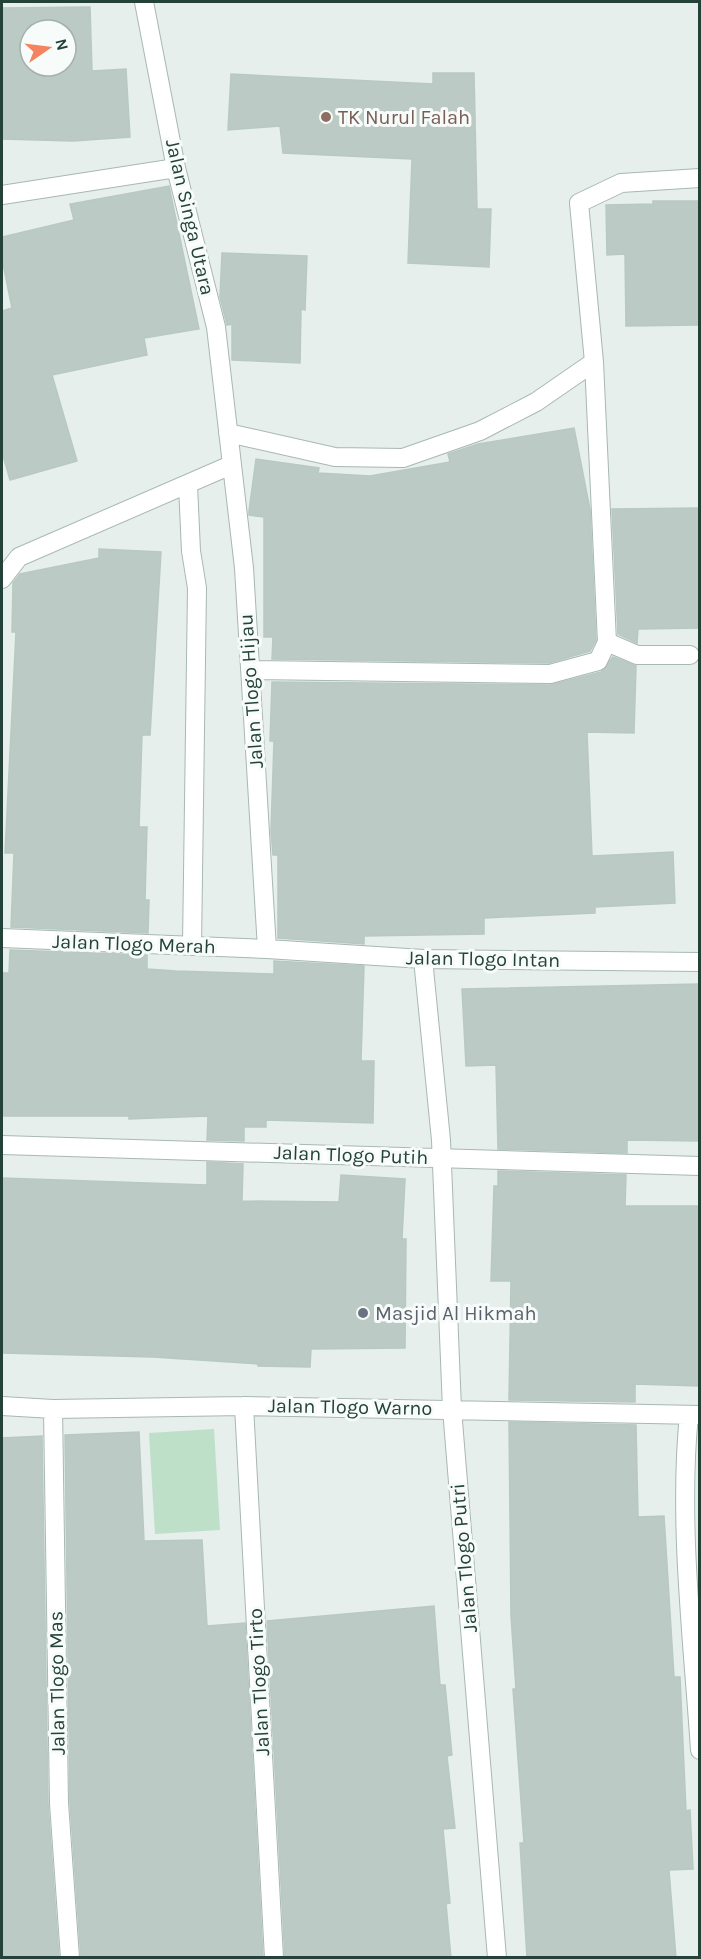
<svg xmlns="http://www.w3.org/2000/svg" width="701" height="1959" viewBox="0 0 701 1959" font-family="Karla,sans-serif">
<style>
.green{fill:#bfe0c8}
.building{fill:#bbcac4;stroke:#b8c9c2;stroke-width:1.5;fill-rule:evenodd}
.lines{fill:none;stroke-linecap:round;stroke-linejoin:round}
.minor-casing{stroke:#a8b8b2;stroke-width:20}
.minor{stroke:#fff;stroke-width:18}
.education-dot{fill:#8d6e63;stroke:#f7fbf9;stroke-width:2}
.worship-dot{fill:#6b7280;stroke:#f7fbf9;stroke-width:2}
.labels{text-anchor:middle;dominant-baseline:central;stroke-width:6;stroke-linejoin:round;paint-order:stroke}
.education-label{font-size:20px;fill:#785e54;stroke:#f7fbf9;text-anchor:start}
.street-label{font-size:20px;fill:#24423a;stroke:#f7fbf9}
.worship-label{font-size:20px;fill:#5b616d;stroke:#f7fbf9;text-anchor:start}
</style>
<rect width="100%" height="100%" fill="#e6efeb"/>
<path class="green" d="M214,1429L220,1530L155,1534L149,1433Z"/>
<path class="building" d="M90,7L92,71L126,69L130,137L73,141L2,139V8ZM30,30H66V66H30Z
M433,73H474L477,209H491L489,267L408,263L412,159L283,153L280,126L228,130L231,74L433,84Z
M169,186L199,329L144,338L147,355L52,375L77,461L10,480L2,452V311L12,308L2,259V237L74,220L70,204Z
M653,201H699V325L626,326L625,254L607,255L606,205L653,204Z
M222,253L307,256L305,310L301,309L300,363L232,360V324L227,325L220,297Z
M574,428L590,509L596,640L590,651L549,663L272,659L273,637H264V517L249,515V511L256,459L319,468L318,473L370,476L450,462L448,454L478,444Z
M699,508V628L638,629L637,643L618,634L612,509Z
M99,549L161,552L150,735H142L139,827H147L145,900H149L148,933L11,927L14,853H5L16,632H12L13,583L20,574L99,558Z
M613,657L636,666L634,733L587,732L592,856L673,852L675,903L595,907V913L484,918V934L364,936V944L278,938V855H273L271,831L274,741H270L272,682L550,685L601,672Z
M10,950L147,955V969L176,971L274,974V961L364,966L361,1061H374L373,1123L266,1120V1127H244V1141L207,1140L208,1116L129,1119V1116H2V973H9Z
M699,984V1141L627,1140V1153L498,1149L496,1065L466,1066L462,989Z
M207,1162L243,1164L242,1201L339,1202L341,1175L405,1179L402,1239H406L405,1348L311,1349L310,1367L258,1366V1364L153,1357L2,1353V1178L207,1185Z
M498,1171L626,1175L625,1206H699V1386L635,1384V1402L509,1400L511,1281H491L494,1186H498Z
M509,1422L636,1425L638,1517L664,1516L674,1677H680L686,1811L690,1810L693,1869L669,1870L676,1958H527L520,1843H524L513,1689H516L511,1616Z
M139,1432L144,1541L202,1540L207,1626L245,1623L263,1958H81L70,1803L65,1435Z
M42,1436L48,1803L59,1958H2V1438Z
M434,1606L440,1685H445L452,1755L447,1756L455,1828L443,1829L450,1903L446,1904L451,1958H285L267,1621Z"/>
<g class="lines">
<g class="minor-casing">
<path id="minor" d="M144,2L176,168L216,327L244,568L267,949
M2,195L176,168
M228,433L335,457L403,458L480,431L536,402L594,362
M188,485L191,551L197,588L192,946
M2,579L19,557L231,465
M607,642L637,655H690
M251,670L550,674L598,661L607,642L594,362L579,203L621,183L700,178
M2,938L267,949L423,959L700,962
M423,959L441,1140L452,1409L497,1958
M2,1145L700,1166
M2,1406L53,1409L244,1406L700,1415
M244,1406L274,1958
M53,1409L59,1803L70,1958
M689,1415C678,1521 693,1642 700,1750"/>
</g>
<use href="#minor" class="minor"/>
</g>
<circle class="education-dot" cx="326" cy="117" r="6"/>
<circle class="worship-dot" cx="363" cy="1313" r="6"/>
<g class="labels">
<g class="education-label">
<text x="338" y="117">TK Nurul Falah</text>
</g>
<g class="street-label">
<text transform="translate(190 217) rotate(77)">Jalan Singa Utara</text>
<text transform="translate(251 691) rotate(-94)">Jalan Tlogo Hijau</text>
<text transform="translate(134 944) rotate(2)">Jalan Tlogo Merah</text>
<text transform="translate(483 959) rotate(1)">Jalan Tlogo Intan</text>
<text transform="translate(351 1155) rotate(2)">Jalan Tlogo Putih</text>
<text transform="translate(350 1407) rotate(1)">Jalan Tlogo Warno</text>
<text transform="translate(464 1558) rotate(-95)">Jalan Tlogo Putri</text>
<text transform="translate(259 1682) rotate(-93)">Jalan Tlogo Tirto</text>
<text transform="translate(57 1683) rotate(-91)">Jalan Tlogo Mas</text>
</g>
<g class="worship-label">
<text x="375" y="1313">Masjid Al Hikmah</text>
</g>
</g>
<rect width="701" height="1959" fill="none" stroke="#24423a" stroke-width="6"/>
<g transform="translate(48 48) rotate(76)"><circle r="28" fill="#f7fbf9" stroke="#a3b1ad" stroke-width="1.5"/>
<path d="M0-4.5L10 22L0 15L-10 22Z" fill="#f4845f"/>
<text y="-9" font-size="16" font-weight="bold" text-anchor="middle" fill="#24423a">N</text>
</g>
</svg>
